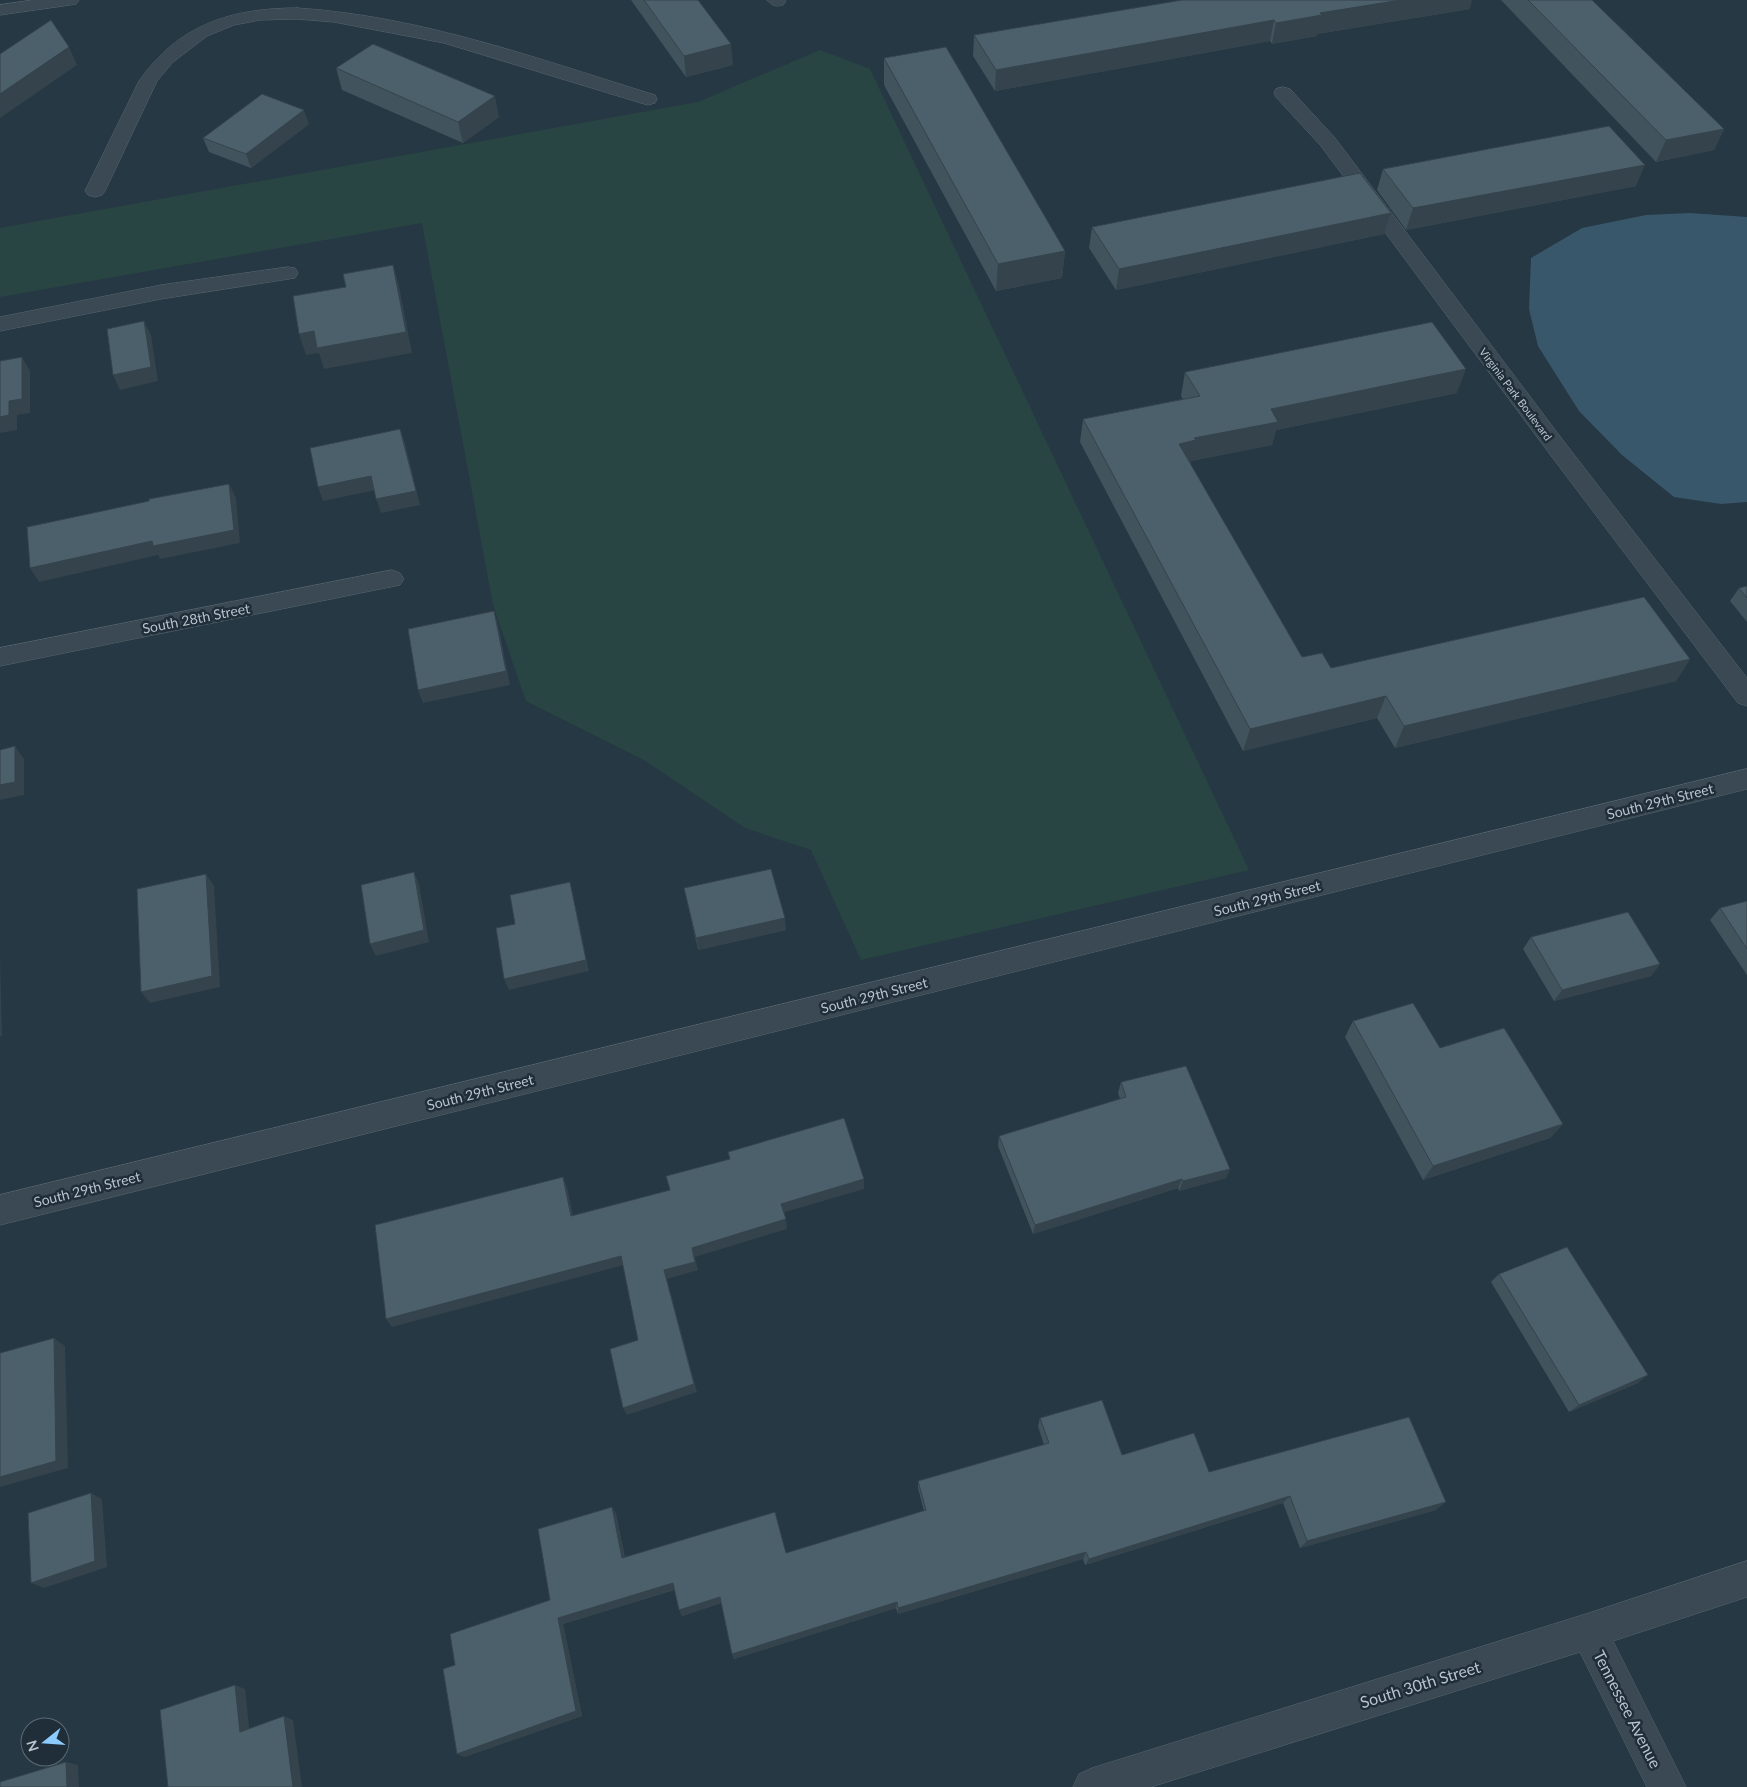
<svg xmlns="http://www.w3.org/2000/svg" width="1747" height="1787" viewBox="0 0 1747 1787" font-family="Lato,sans-serif">
<style>
.green{fill:#284543}
.water{fill:#38576b}
.lines{fill:none;stroke-linecap:round;stroke-linejoin:round}
.minor-casing{stroke:#596671;stroke-width:1}
.minor{fill:#3a4953;fill-rule:evenodd}
.wall{fill:#41535d}
.shaded-wall{fill:#35434c}
.building{fill:#4c606c;stroke:#35434c}
.labels{text-anchor:middle;dominant-baseline:central;stroke-width:5;stroke-linejoin:round;paint-order:stroke}
.far-street-label{font-size:11px;fill:#b8c3cd;stroke:#1f2e39}
.street-label{font-size:14px;fill:#b8c3cd;stroke:#1f2e39}
.near-street-label{font-size:16px;fill:#b8c3cd;stroke:#1f2e39}
</style>
<rect width="100%" height="100%" fill="#263844"/>
<path class="green" d="M820,50L870,69L1249,870L861,960L811,850L745,828L644,760L526,701L493,605L422,223L0,297V228L698,102Z"/>
<path class="water" d="M1690,213L1747,217V502L1721,504L1674,497L1622,455L1579,411L1538,346L1529,309L1531,258L1582,228L1646,215Z"/>
<g class="lines">
<g class="minor-casing">
<path id="minor" d="M33,0H79L76,4L70,5L0,15V5Z
M767,0H785L786,1L783,5C776,7 772,6 767,0Z
M297,8C421,16 538,59 655,95L657,99L655,103L648,105L641,103L444,43L334,22L297,19L260,20L234,25L207,36L173,62L157,81L105,191L102,195L95,197L88,195L85,191L139,81C178,25 231,8 297,8Z
M1283,87L1290,89L1335,138L1565,443L1747,678V706L1738,703L1549,453L1321,146L1276,97L1274,93L1276,89Z
M288,267L295,268L298,273L295,278L161,299L0,331V317L161,285Z
M392,570L400,573L404,579L400,585L0,666V648Z
M1747,769V789L0,1225V1195Z
M1747,1561V1597L1613,1641L1686,1787H1647L1580,1652L1151,1787H1073L1079,1774L1092,1768L1589,1613Z"/>
</g>
<use href="#minor" class="minor"/>
</g>
<path class="wall" d="M631,0H698L733,65L686,77Z
M1501,0H1592L1724,129L1714,150L1656,162Z
M1470,9L1317,34V36L1272,44L1270,41L995,91L973,56L974,35Z
M884,58L1065,251L1062,278L996,291L884,85Z
M336,68L499,117L463,143L342,90Z
M309,124L251,168L209,152L203,138Z
M1383,169L1636,186L1406,230L1377,190Z
M1391,213L1384,234L1116,290L1089,248L1092,227Z
M1185,372L1457,393L1276,430L1272,445L1191,461L1190,464L1302,657L1331,668L1690,659L1676,681L1395,748L1377,718L1243,751L1080,442L1083,419L1183,399L1181,396Z
M1747,586V622L1730,601L1739,588Z
M684,888L786,930L698,950Z
M1747,901V975L1710,920L1720,908Z
M1531,937L1660,964L1651,976L1554,1001L1523,949Z
M1353,1021L1440,1048L1563,1124L1550,1138L1423,1180L1345,1037Z
M1121,1082L1230,1169L1226,1178L1179,1191L1178,1188L1033,1234L998,1146L999,1136L1120,1099L1118,1093Z
M1499,1274L1638,1383L1569,1412L1491,1282Z
M1040,1418L1122,1455L1209,1472L1436,1510L1300,1548L1283,1503L1085,1565L1083,1559L898,1614L896,1608L734,1659L732,1654L721,1603L682,1616L674,1590L563,1624L582,1716L464,1757L455,1665L550,1600L612,1507L616,1514L625,1558L786,1553L924,1511L918,1488V1481L1044,1445L1038,1426Z"/>
<path class="shaded-wall" d="M1401,0H1472L1470,9L1317,34V36L1272,44L1276,23L1320,13Z
M1274,20L1270,41L995,91L996,70Z
M731,44L733,65L686,77L684,56Z
M69,47L77,65L0,118V94Z
M495,96L499,117L463,143L458,122Z
M304,110L309,124L251,168L246,154Z
M1724,129L1714,150L1656,162L1666,140Z
M1645,165L1636,186L1406,230L1413,208Z
M1391,213L1384,234L1116,290L1119,269Z
M1065,251L1062,278L996,291L998,264Z
M393,265L399,286L412,353L324,369L319,353L306,355L299,334Z
M144,321L151,335L158,381L120,390L113,375Z
M22,357L30,371V413L17,415V430L0,433V417L9,401Z
M1466,369L1457,393L1276,430L1272,445L1191,461V464L1174,467L1179,444L1271,409Z
M400,429L405,443L420,505L381,513L376,499Z
M371,476L376,490L323,501L318,487Z
M229,484L236,498L240,543L160,559L158,555L39,582L30,568Z
M494,611L498,624L510,685L423,703L418,690Z
M1690,659L1676,681L1395,748L1404,726Z
M1386,696L1377,718L1243,751L1250,729Z
M15,746L24,759V795L0,800V785Z
M414,872L419,884L429,942L376,956L370,944Z
M206,874L214,886L220,987L150,1003L141,992Z
M570,882L573,894L589,971L509,990L504,979Z
M785,918L786,930L698,950L696,938Z
M0,954L2,1036H0Z
M1660,964L1651,976L1554,1001L1562,990Z
M1563,1124L1550,1138L1423,1180L1433,1166Z
M1230,1169L1226,1178L1179,1191L1183,1181Z
M563,1177L567,1187L575,1225L571,1216Z
M864,1179V1189L782,1213L781,1204Z
M1182,1179L1178,1188L1033,1234L1035,1225Z
M786,1219L787,1229L695,1257L698,1270L667,1279L697,1392L627,1415L623,1408L664,1270L692,1248Z
M621,1256L624,1265L392,1327L386,1319Z
M54,1338L65,1346L68,1468L0,1487V1477Z
M1648,1375L1638,1383L1569,1412L1579,1405Z
M91,1493L102,1499L107,1567L44,1588L31,1583Z
M1290,1496L1283,1503L1085,1565L1089,1559Z
M1446,1502L1436,1510L1300,1548L1307,1541Z
M612,1507L616,1514L626,1565L622,1558Z
M1086,1552L1083,1559L898,1614V1608Z
M673,1583L676,1589L563,1624L582,1716L464,1757L457,1754L558,1618Z
M720,1597L722,1603L682,1616L679,1610Z
M897,1602L896,1608L734,1659L732,1654Z
M235,1685L245,1689L250,1736L240,1732Z
M284,1716L293,1720L302,1787H293Z
M66,1762L78,1765L79,1787H67Z"/>
<path class="building" d="M644,0H698L731,44L684,56Z
M1182,0H1401L1320,13L1322,15L1276,23L1274,20L996,70L974,35Z
M1528,0H1592L1724,129L1666,140Z
M51,20L69,47L0,94V54Z
M373,44L495,96L458,122L336,68Z
M946,47L1065,251L998,264L884,58Z
M262,94L304,110L246,154L203,138Z
M1609,126L1645,165L1413,208L1383,169Z
M1360,173L1391,213L1119,269L1092,227Z
M393,265L406,332L317,348L314,331L299,334L293,296L346,287L343,274Z
M144,321L151,367L113,375L107,329Z
M1432,322L1466,369L1271,409L1278,422L1194,438L1196,440L1179,444L1302,657L1322,653L1331,668L1644,597L1690,659L1404,726L1386,696L1250,729L1083,419L1200,396L1185,372Z
M22,357V399L9,401V415L0,417V361Z
M400,429L416,491L376,499L371,476L318,487L310,448Z
M229,484L234,530L153,546L152,541L30,568L27,527L149,501V499Z
M1747,586V598L1739,588Z
M494,611L506,671L418,690L408,629Z
M15,746V782L0,785V750Z
M771,869L785,918L696,938L684,888Z
M414,872L424,930L370,944L361,885Z
M206,874L212,976L141,992L137,889Z
M570,882L586,960L504,979L496,928L515,924L510,895Z
M1747,901V949L1720,908Z
M1628,912L1660,964L1562,990L1531,937Z
M1413,1003L1440,1048L1504,1028L1563,1124L1433,1166L1353,1021Z
M1186,1066L1230,1169L1183,1181L1182,1179L1035,1225L999,1136L1126,1097L1121,1082Z
M844,1118L864,1179L781,1204L786,1219L692,1248L695,1262L664,1270L694,1384L623,1408L610,1349L638,1340L621,1256L386,1319L375,1225L563,1177L571,1216L670,1190L666,1176L730,1159L728,1152Z
M1567,1247L1648,1375L1579,1405L1499,1274Z
M54,1338L56,1461L0,1477V1353Z
M1102,1400L1122,1455L1194,1433L1209,1472L1409,1417L1446,1502L1307,1541L1290,1496L1089,1559L1086,1552L898,1608L897,1602L732,1654L720,1597L679,1610L673,1583L558,1618L576,1711L457,1754L443,1669L455,1665L450,1634L550,1600L538,1529L612,1507L622,1558L775,1512L786,1553L926,1510L918,1481L1049,1443L1040,1418Z
M91,1493L95,1561L31,1583L28,1513Z
M235,1685L240,1732L284,1716L293,1787H168L160,1710Z
M66,1762L67,1787H0V1782Z"/>
<g class="labels">
<g class="far-street-label">
<text transform="translate(1516 394) rotate(53)">Virginia Park Boulevard</text>
</g>
<g class="street-label">
<text transform="translate(196 618) rotate(-11)">South 28th Street</text>
<text transform="translate(1660 801) rotate(-14)">South 29th Street</text>
<text transform="translate(1267 898) rotate(-14)">South 29th Street</text>
<text transform="translate(874 995) rotate(-14)">South 29th Street</text>
<text transform="translate(480 1092) rotate(-14)">South 29th Street</text>
<text transform="translate(87 1189) rotate(-14)">South 29th Street</text>
</g>
<g class="near-street-label">
<text transform="translate(1420 1684) rotate(-17)">South 30th Street</text>
<text transform="translate(1628 1709) rotate(63)">Tennessee Avenue</text>
</g>
</g>
<g transform="translate(45 1742) rotate(253)"><circle r="24" fill="#1f2e39" stroke="#5c6a74"/>
<path d="M0-4L9 19L0 12L-9 19Z" fill="#8dcbfd"/>
<text y="-8" font-size="14" font-weight="bold" text-anchor="middle" fill="#b8c3cd">N</text>
</g>
</svg>
